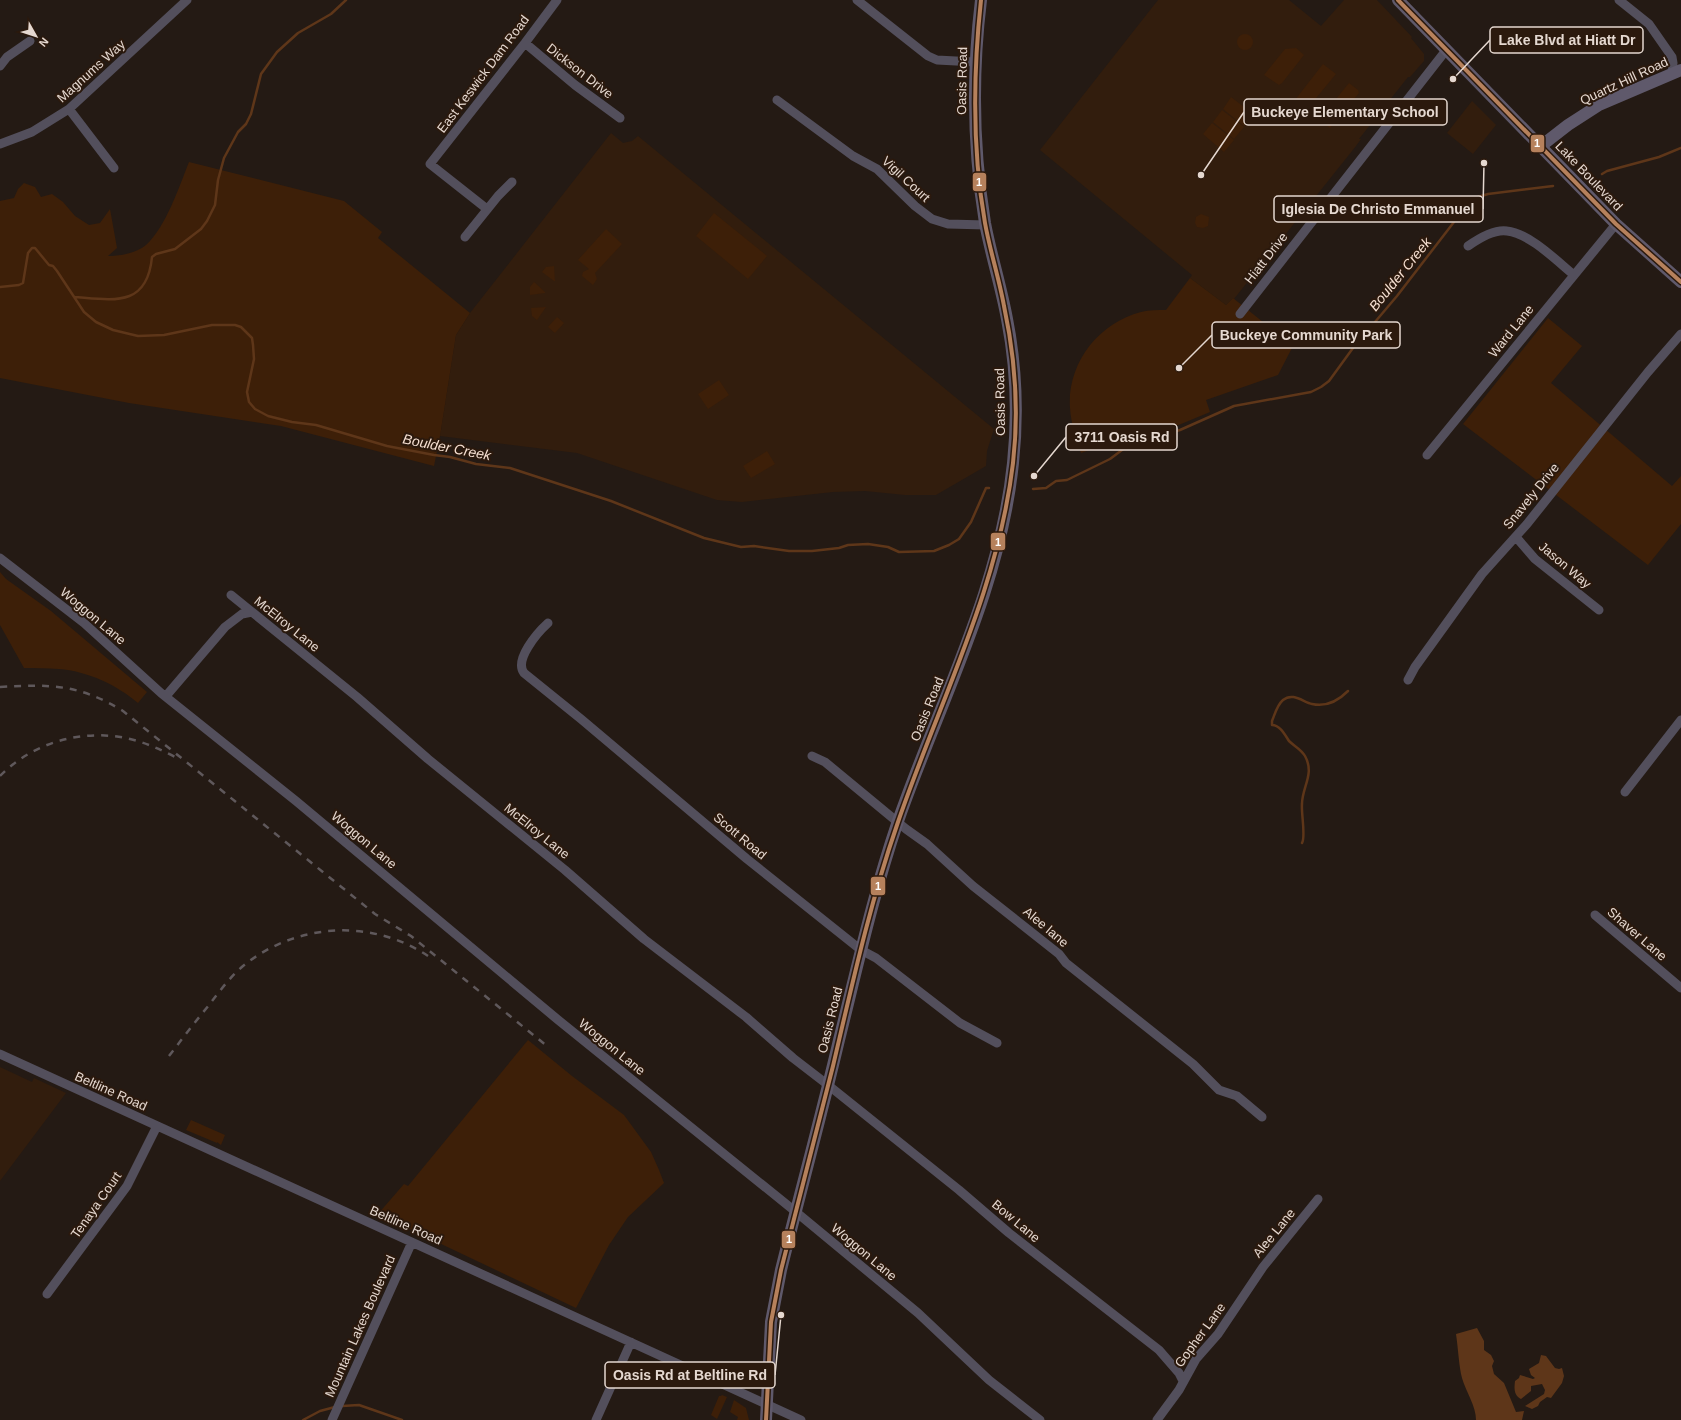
<svg xmlns="http://www.w3.org/2000/svg" width="1681" height="1420" viewBox="0 0 1681 1420" font-family="Helvetica,sans-serif">
<style>
.built{fill:#321d0d}
.green{fill:#3d1f08}
.water{fill:#5e3619}
.lines{fill:none;stroke-linecap:round;stroke-linejoin:round}
.stream{stroke:#5e3619;stroke-width:2.5}
.street{stroke:#534f5c;stroke-width:9}
.secondary{stroke:#5f596b;stroke-width:12}
.rail{stroke:#5f585b;stroke-width:2.5;stroke-dasharray:7 7;stroke-linecap:butt}
.bus-1-casing{stroke:#2b190d;stroke-width:7}
.bus-1{stroke:#b6815c;stroke-width:4}
.labels{text-anchor:middle;dominant-baseline:central;stroke-width:4;stroke-linejoin:round;paint-order:stroke}
.street-label{font-size:13px;fill:#e5d8d0;stroke:#2b190d}
.water-label{font-size:14px;font-style:italic;fill:#f5dfd1;stroke:#2b190d}
.leader{fill:none;stroke:#e5d8d0;stroke-width:1.5}
.callout-dot{fill:#e5d8d0;stroke:#2b190d;stroke-width:1.5}
.callout{fill:#2b190d;stroke:#e5d8d0;stroke-width:1.5}
.callout-label{font-size:14px;text-anchor:middle;font-weight:bold;fill:#e5d8d0}
.line-badge{stroke:#2b190d;stroke-width:1.5}
.badge-label{font-size:11px;text-anchor:middle;font-weight:bold;fill:#fff}
</style>
<rect width="100%" height="100%" fill="#241a14"/>
<path class="built" d="M1158,0H1289L1321,26L1344,0H1377L1412,37L1411,38L1424,54V61L1410,77H1408L1359,139H1361L1356,146L1234,299L1233,298L1226,305L1190,278L1192,275L1040,150Z
M1472,101L1496,125L1473,154L1447,133Z
M611,133L623,143L632,141L638,136L994,429L987,451L986,466L936,495H905L865,491L833,492L742,502L717,500L577,453L440,436L456,335L470,313Z
M0,1067L32,1082L34,1078L66,1093L0,1181Z"/>
<path class="green" d="M1237 42a8 8 0 1 1 16 0a8 8 0 1 1-16 0Z
M1296,48L1304,55L1282,83L1279,85L1264,75L1285,49Z
M1323,64L1336,74L1307,109L1295,100Z
M1349,83L1358,90L1359,93L1330,128L1319,120Z
M1231,97L1253,114L1244,126L1223,109Z
M1222,110L1244,127L1234,139L1213,122Z
M1212,123L1234,140L1224,152L1203,134Z
M189,162L344,201L382,232L378,238L470,313L456,335L440,436L434,466L281,426L129,403L0,378V201L14,198L18,189L24,183L35,187L41,197L52,194L63,202L75,216L89,225L100,223L110,209L117,248L108,256C120,256 137,253 146,245C166,227 179,187 189,162Z
M714,213L767,256L748,279L696,236Z
M1201,214L1209,217L1208,226L1203,228L1197,227L1195,223L1196,217Z
M606,229L622,244L595,273L597,279L593,285L582,276L583,272L589,269L578,260Z
M554,266L555,281H554L542,272L546,267Z
M1190,278L1226,305L1233,298L1293,346L1278,375L1206,400L1210,412L1169,429L1145,430L1081,453C1076,438 1071,424 1070,408C1067,364 1098,323 1141,312C1149,310 1158,310 1166,310Z
M534,282L545,292V293L530,295V287Z
M546,307L537,320L532,316L531,308Z
M557,317L564,323L555,333L548,327Z
M1548,318L1582,346L1551,383L1672,486L1681,476V524L1648,565L1463,424Z
M719,380L729,395L708,409L698,394Z
M767,451L775,464L751,478L743,466Z
M0,572L6,579L51,611L147,692L138,703C117,685 87,671 59,669C47,668 36,668 24,668L0,625Z
M528,1040L572,1076L624,1115L651,1152L659,1170L664,1183L628,1217L609,1245L576,1308L378,1214L404,1184L408,1186Z
M191,1120L225,1135L221,1145L217,1142V1143L186,1130Z
M722,1395L727,1397L717,1419L711,1415L719,1396H721Z
M734,1400L746,1408L749,1420H737L738,1417L730,1412Z"/>
<path class="water" d="M1477,1328L1484,1341V1350L1491,1355L1494,1361L1492,1366L1494,1374L1504,1383L1516,1412L1524,1411L1522,1420H1476C1476,1406 1466,1392 1462,1378C1459,1367 1458,1347 1456,1334Z
M1541,1355L1546,1356L1555,1368L1559,1369L1562,1368L1564,1376L1562,1383L1551,1398L1547,1397L1540,1402L1538,1406L1532,1409L1525,1406L1544,1394L1545,1390L1542,1384L1531,1386V1391L1521,1399C1514,1395 1514,1389 1515,1381L1519,1378L1520,1375L1533,1379L1535,1378L1531,1375L1529,1369L1539,1363Z"/>
<g class="lines">
<path class="stream" d="M1602,174L1607,171L1659,157L1681,148
M0,287L19,285L23,283L28,253L32,248H35L49,265L53,266L57,271L84,312L96,322L113,330L138,336L164,335L212,325H235L241,327L252,338L253,345L254,359L247,392L249,402L255,409L268,416L292,422L316,425L387,446L434,455L450,457L476,464L510,468L611,501L704,538L741,547L754,546L789,551H812L839,548L848,545L868,544L888,547L899,552L934,551L949,545L959,539L971,522L986,488H989
M74,297C113,300 147,308 152,257L156,254L175,249L201,229L207,221L215,205L218,180L224,158L238,132L246,124L251,114L261,74L277,52L298,33L331,14L346,0
M1033,489L1046,488L1056,481L1067,480L1110,459L1130,444L1143,437L1152,438L1180,430L1234,406L1311,392L1321,387L1329,381L1353,348L1397,296L1464,209L1475,198L1488,194L1553,186
M1302,843C1306,837 1301,813 1302,804C1302,787 1315,774 1305,756C1301,749 1294,746 1289,741C1285,735 1280,725 1272,725V721C1275,714 1277,705 1283,700C1293,692 1303,702 1312,704C1325,707 1338,701 1348,691
M342,1406L359,1405L402,1420
M303,1420L320,1411L335,1407"/>
<path class="street" d="M857,0L928,56L937,60L975,62
M1619,0L1649,24L1672,57L1673,63L1672,73
M525,43L575,85L620,118
M0,66L7,57L30,41
M777,100L853,156L877,169L915,206L932,219L948,224L986,225
M69,109L114,168
M0,144L32,132L69,109L187,0
M487,209L430,164L525,43L557,0
M465,237L498,196L512,182
M1468,246C1478,239 1494,229 1507,231C1529,233 1557,261 1574,275
M1240,314L1447,49
M1427,455L1616,224
M1516,537L1535,559L1599,610
M0,558L84,623L161,693L296,801L557,1019L796,1212L918,1313L989,1380L1040,1420
M231,595L357,697L428,759L565,870L644,939L746,1017L793,1058L828,1085L959,1190L1009,1233L1159,1350L1179,1373L1183,1381
M548,623C537,633 514,660 524,673L581,719L747,859L861,950L876,958L960,1023L997,1043
M1408,680L1415,667L1482,574L1527,524L1648,372L1681,334
M166,696L225,627L242,614L252,612
M812,756L825,762L906,829L927,844L973,886L1059,954L1066,963L1193,1064L1219,1090L1237,1096L1262,1117
M1625,792L1681,720
M1595,915L1681,988
M0,1054L801,1420
M47,1294L127,1186L157,1126
M332,1420L412,1242
M596,1420L631,1342
M1157,1420L1179,1390L1196,1359L1218,1334L1263,1267L1318,1199"/>
<path class="secondary" d="M1398,0L1616,224L1681,282
M1541,146L1568,125L1599,105L1681,70
M766,1420L771,1322L781,1270C800,1193 821,1117 839,1040C857,968 873,895 897,824C938,705 1000,591 1013,463C1018,416 1016,365 1007,319C1001,286 991,255 985,223C973,149 972,74 981,0"/>
<path class="rail" d="M0,687C50,684 79,684 123,711L375,914L411,936L547,1046
M0,776C33,742 84,728 130,739C146,743 160,749 175,757
M169,1056C182,1039 195,1022 209,1005C219,992 230,977 243,966C296,923 371,918 428,956"/>
<g class="bus-1-casing">
<path id="bus-1" d="M1398,0L1616,224L1681,282
M766,1420L771,1322L781,1270C798,1202 816,1134 833,1066C852,985 870,903 897,825C938,704 998,591 1013,463C1019,411 1015,357 1004,306C999,278 990,251 985,223C972,149 973,74 981,0"/>
</g>
<use href="#bus-1" class="bus-1"/>
</g>
<g class="labels">
<g class="street-label">
<text transform="translate(91 71) rotate(-42)">Magnums Way</text>
<text transform="translate(580 71) rotate(38)">Dickson Drive</text>
<text transform="translate(483 74) rotate(-53)">East Keswick Dam Road</text>
<text transform="translate(962 81) rotate(-89)">Oasis Road</text>
<text transform="translate(1624 81) rotate(-25)">Quartz Hill Road</text>
<text transform="translate(1589 176) rotate(46)">Lake Boulevard</text>
<text transform="translate(906 179) rotate(43)">Vigil Court</text>
<text transform="translate(1266 258) rotate(-52)">Hiatt Drive</text>
<text transform="translate(1511 331) rotate(-51)">Ward Lane</text>
<text transform="translate(1000 402) rotate(-91)">Oasis Road</text>
<text transform="translate(1531 496) rotate(-51)">Snavely Drive</text>
<text transform="translate(1565 565) rotate(40)">Jason Way</text>
<text transform="translate(93 616) rotate(40)">Woggon Lane</text>
<text transform="translate(287 624) rotate(39)">McElroy Lane</text>
<text transform="translate(927 709) rotate(-68)">Oasis Road</text>
<text transform="translate(537 831) rotate(39)">McElroy Lane</text>
<text transform="translate(740 836) rotate(40)">Scott Road</text>
<text transform="translate(364 840) rotate(40)">Woggon Lane</text>
<text transform="translate(1046 927) rotate(40)">Alee lane</text>
<text transform="translate(1637 934) rotate(41)">Shaver Lane</text>
<text transform="translate(830 1020) rotate(-76)">Oasis Road</text>
<text transform="translate(612 1047) rotate(39)">Woggon Lane</text>
<text transform="translate(111 1091) rotate(24)">Beltline Road</text>
<text transform="translate(96 1205) rotate(-55)">Tenaya Court</text>
<text transform="translate(1016 1221) rotate(40)">Bow Lane</text>
<text transform="translate(406 1225) rotate(24)">Beltline Road</text>
<text transform="translate(1274 1233) rotate(-51)">Alee Lane</text>
<text transform="translate(864 1252) rotate(40)">Woggon Lane</text>
<text transform="translate(360 1326) rotate(-66)">Mountain Lakes Boulevard</text>
<text transform="translate(1200 1335) rotate(-54)">Gopher Lane</text>
</g>
<g class="water-label">
<text transform="translate(1400 274) rotate(-51)">Boulder Creek</text>
<text transform="translate(447 447) rotate(11)">Boulder Creek</text>
</g>
</g>
<path class="leader" d="M1453 79L1490 40M1201 175L1244 112M1484 163L1483 209M1179 368L1212 335M1034 476L1066 437M781 1315L775 1375"/>
<g class="callout-dot">
<circle cx="1453" cy="79" r="4"/>
<circle cx="1201" cy="175" r="4"/>
<circle cx="1484" cy="163" r="4"/>
<circle cx="1179" cy="368" r="4"/>
<circle cx="1034" cy="476" r="4"/>
<circle cx="781" cy="1315" r="4"/>
</g>
<g class="callout">
<rect x="1490" y="27" width="153" height="26" rx="4"/>
<rect x="1244" y="99" width="203" height="26" rx="4"/>
<rect x="1274" y="196" width="209" height="26" rx="4"/>
<rect x="1212" y="322" width="188" height="26" rx="4"/>
<rect x="1066" y="424" width="111" height="26" rx="4"/>
<rect x="605" y="1362" width="170" height="26" rx="4"/>
</g>
<g class="callout-label">
<text x="1567" y="45">Lake Blvd at Hiatt Dr</text>
<text x="1345" y="117">Buckeye Elementary School</text>
<text x="1378" y="214">Iglesia De Christo Emmanuel</text>
<text x="1306" y="340">Buckeye Community Park</text>
<text x="1122" y="442">3711 Oasis Rd</text>
<text x="690" y="1380">Oasis Rd at Beltline Rd</text>
</g>
<g class="line-badge">
<rect x="1530" y="134" width="15" height="19" rx="4" fill="#b6815c"/>
<rect x="972" y="172" width="15" height="20" rx="4" fill="#b6815c"/>
<rect x="990" y="532" width="16" height="19" rx="4" fill="#b6815c"/>
<rect x="870" y="876" width="16" height="20" rx="4" fill="#b6815c"/>
<rect x="781" y="1230" width="15" height="19" rx="4" fill="#b6815c"/>
</g>
<g class="badge-label">
<text x="1537" y="147">1</text>
<text x="979" y="186">1</text>
<text x="998" y="546">1</text>
<text x="878" y="890">1</text>
<text x="789" y="1243">1</text>
</g>
<g transform="translate(36 36) rotate(129)" stroke="#2b190d" stroke-width="3" paint-order="stroke">
<path d="M0-3L7 15L0 10L-7 15Z" fill="#e5d8d0"/>
<text y="-6" font-size="11" font-weight="bold" text-anchor="middle" fill="#e5d8d0">N</text>
</g>
</svg>
